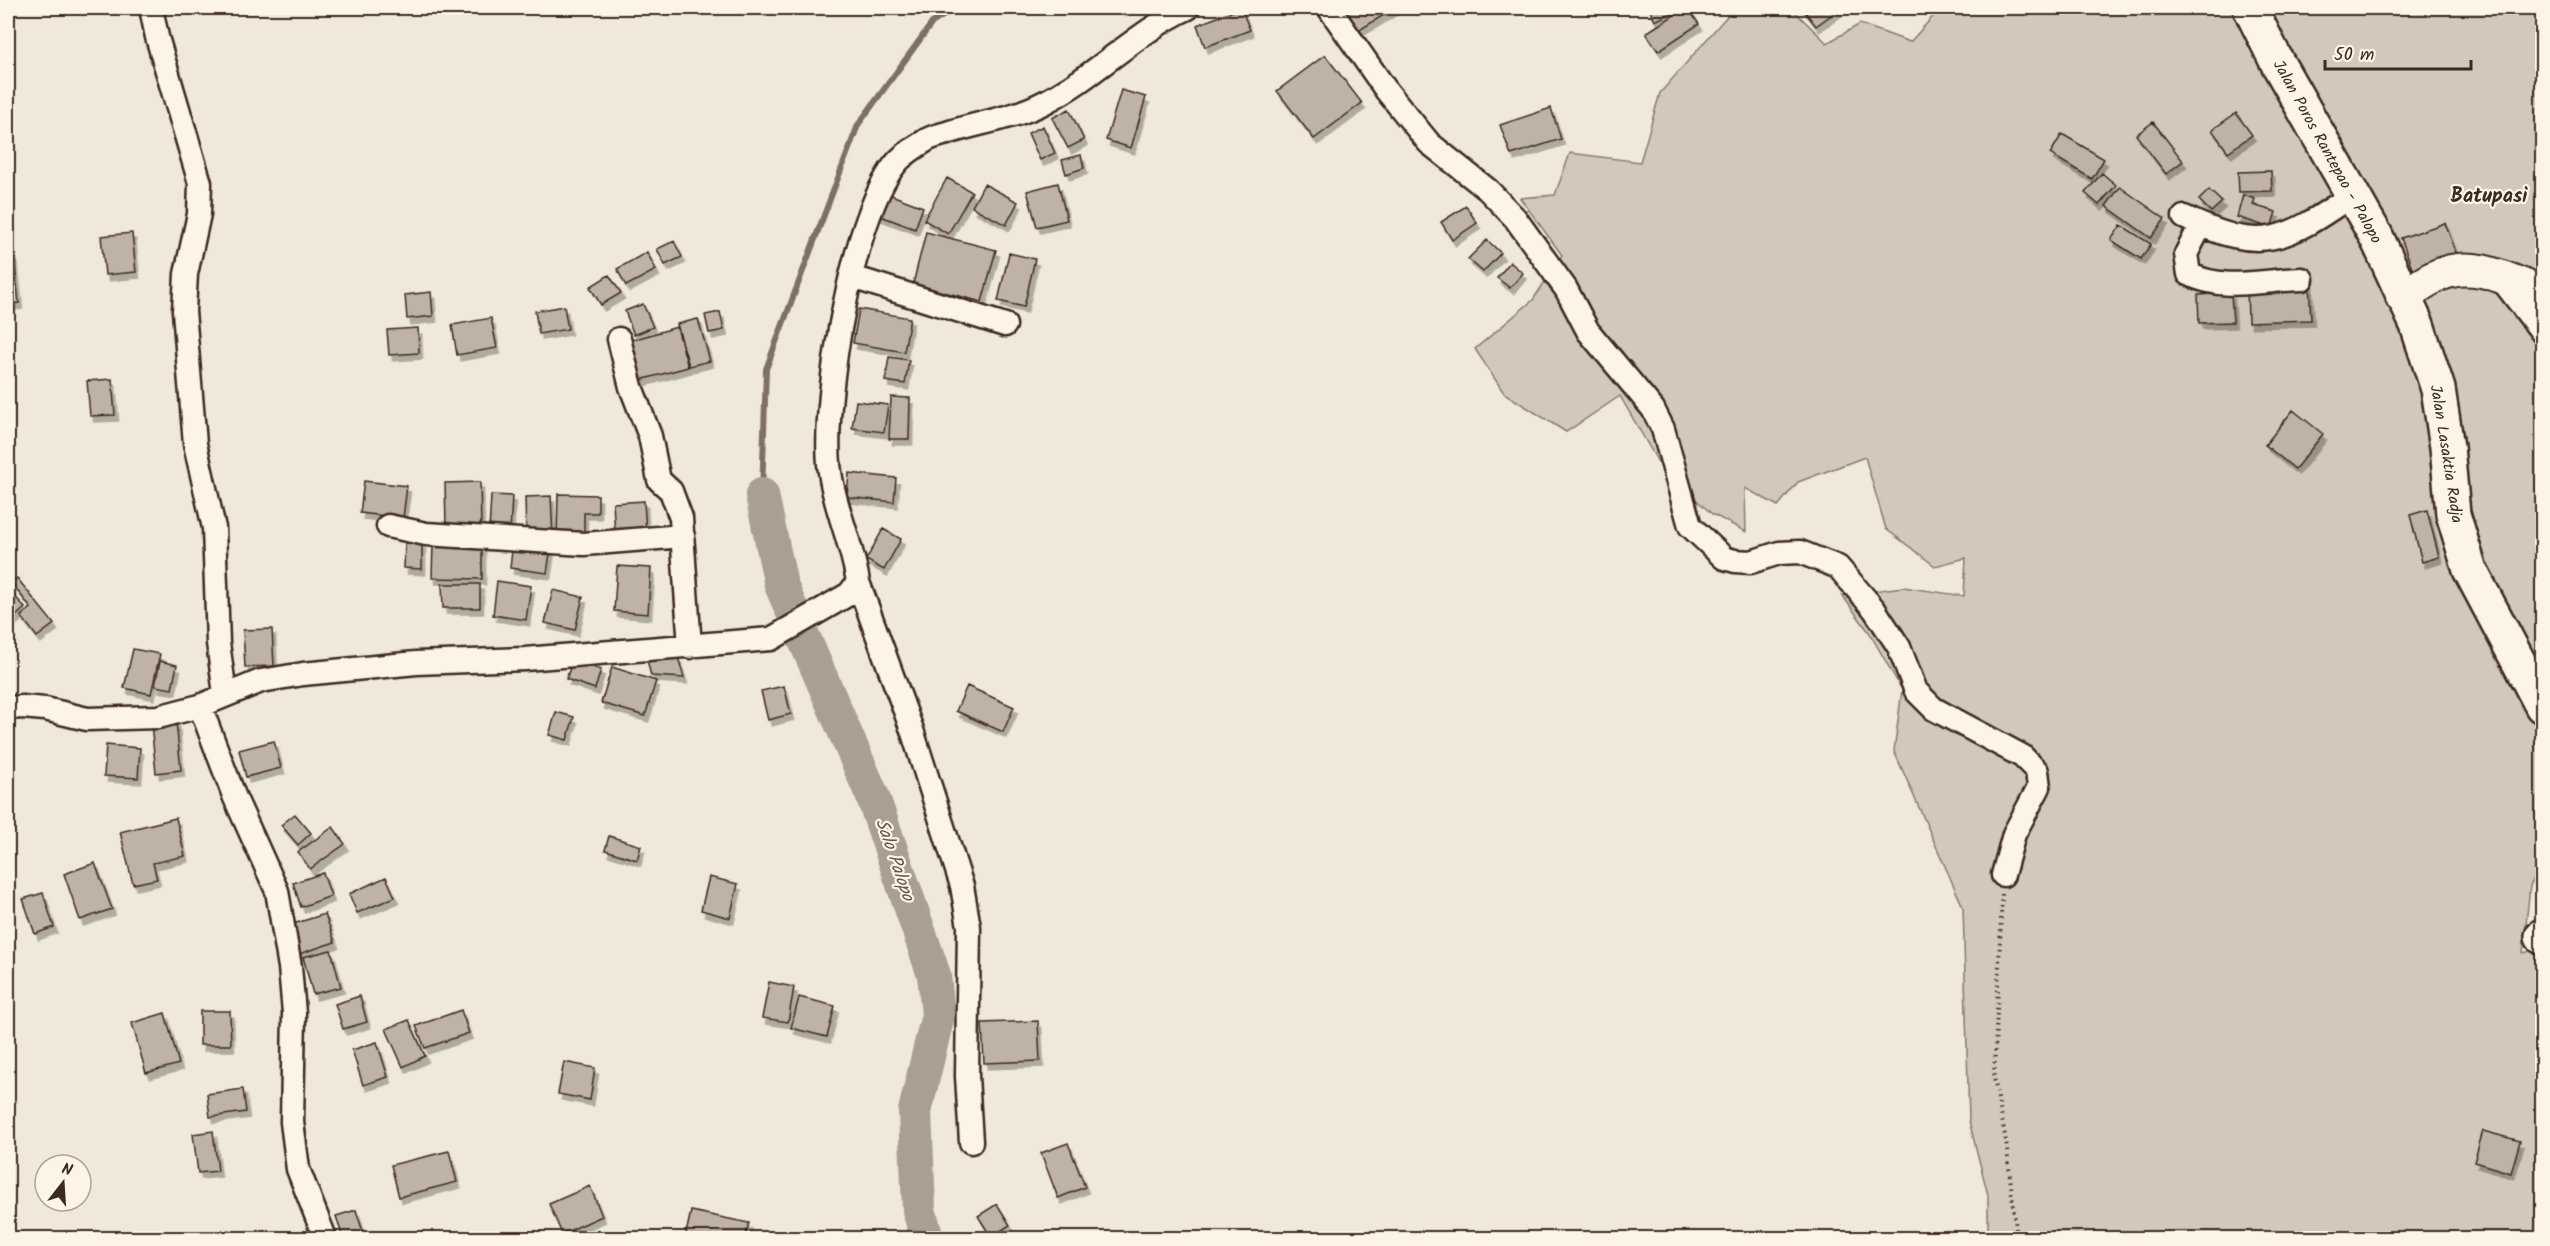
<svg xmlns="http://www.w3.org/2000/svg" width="2550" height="1246" viewBox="0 0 2550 1246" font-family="Kalam,sans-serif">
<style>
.green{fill:#d2c9ba;stroke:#867a6c;stroke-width:1.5}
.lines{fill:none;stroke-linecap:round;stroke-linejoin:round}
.stream{stroke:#7e7163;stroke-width:6}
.river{stroke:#aaa091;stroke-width:34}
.building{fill:#beb3a4;stroke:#3b2a1e;stroke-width:1.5;filter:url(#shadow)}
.street-casing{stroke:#3b2a1e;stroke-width:27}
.secondary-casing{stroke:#3b2a1e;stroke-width:36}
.highway-casing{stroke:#3b2a1e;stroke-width:38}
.path{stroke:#3b2a1e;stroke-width:4;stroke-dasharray:1.5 4.5;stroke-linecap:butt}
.street{stroke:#fcf5e5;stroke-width:22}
.secondary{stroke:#fcf5e5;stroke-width:32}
.highway{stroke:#fcf5e5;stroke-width:33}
.labels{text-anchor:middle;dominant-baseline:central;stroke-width:4.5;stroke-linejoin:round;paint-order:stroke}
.street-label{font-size:16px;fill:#3b2a1e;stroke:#fcf5e5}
.water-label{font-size:18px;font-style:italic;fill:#625346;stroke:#fcf5e5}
.quarter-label{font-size:20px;font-weight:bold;fill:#3b2a1e;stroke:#fcf5e5}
</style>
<defs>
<filter id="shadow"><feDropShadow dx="3.5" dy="6" stdDeviation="0" flood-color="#0004"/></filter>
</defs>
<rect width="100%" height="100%" fill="#f0e9d9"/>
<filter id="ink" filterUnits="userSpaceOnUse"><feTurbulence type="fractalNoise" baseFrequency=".0167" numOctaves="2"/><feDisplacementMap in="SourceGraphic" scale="12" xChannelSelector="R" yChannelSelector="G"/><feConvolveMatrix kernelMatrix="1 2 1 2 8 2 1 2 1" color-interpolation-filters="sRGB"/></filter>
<g filter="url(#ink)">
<path class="green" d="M1734,8H1791L1827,43L1860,24L1910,42L1938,11V8H2542V864L2530,886L2523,953L2542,948V1238H1988V1195L1969,1121L1963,907L1894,751L1902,690L1869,632L1842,595L1903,587L1964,596L1966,558L1935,566L1886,529L1865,457L1798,482L1778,506L1745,488L1746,532L1712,514L1662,469L1620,396L1566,432L1504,393L1475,349L1533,300L1562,255L1520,198L1555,195L1570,153L1640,162L1660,93Z"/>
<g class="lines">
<path class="stream" d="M762,495L766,369L858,125L932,23L955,8"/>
<path class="river" d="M762,495L781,585L873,797L934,975L938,1015L915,1111L919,1210L927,1238"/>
</g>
<path class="building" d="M1241,8L1250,30L1205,47L1197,25Z
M1342,8H1395L1358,31Z
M1649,8H1674L1676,11L1655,21Z
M1685,8H1688L1699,24L1658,51L1646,33Z
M1802,8H1841L1816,26Z
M1325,55L1362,103L1314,139L1277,91Z
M1121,90L1146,97L1131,148L1106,140Z
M1551,108L1561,139L1511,155L1500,125Z
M1069,109L1084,140L1068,148L1052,118Z
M2236,113L2252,135L2228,152L2212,130Z
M2153,122L2183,161L2166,174L2136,135Z
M1043,126L1055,153L1040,160L1028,133Z
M2062,134L2104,159L2092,179L2050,154Z
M1081,155L1084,168L1066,174L1062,160Z
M2271,171L2272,191L2239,192L2238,172Z
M2102,173L2116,185L2099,205L2085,193Z
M947,178L972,192L948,234L924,220Z
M1058,183L1067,220L1037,227L1027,191Z
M984,184L1018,202L1006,225L972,207Z
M2120,187L2165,219L2151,238L2106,206Z
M2209,190L2222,202L2211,212L2199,200Z
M886,193L923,207L915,229L878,215Z
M2243,195L2255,199L2253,205L2276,212L2271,228L2237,217Z
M1466,206L1477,223L1452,240L1441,222Z
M2445,223L2458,258L2414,273L2401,238Z
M2121,225L2151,244L2141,259L2111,240Z
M926,232L996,250L982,302L913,284Z
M132,233L136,272L105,275L101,236Z
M1487,240L1501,253L1483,272L1468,259Z
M674,241L682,257L665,265L657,249Z
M647,252L656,270L626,286L617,269Z
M1009,253L1035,259L1024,307L998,301Z
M14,256L19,303L8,304V257Z
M1510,262L1523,273L1510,288L1497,278Z
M609,275L621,293L601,305L590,287Z
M2309,282L2311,320L2248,322L2247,283Z
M431,292L433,316L407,319L405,295Z
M2231,293L2233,322L2199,323L2198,295Z
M643,304L653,327L634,335L625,311Z
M564,306L568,329L539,334L535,311Z
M859,309L910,318L904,352L853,343Z
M720,312L724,330L709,333L705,315Z
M491,318L497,348L457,355L452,325Z
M698,319L710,361L689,366L677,324Z
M677,327L688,367L633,382L622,343Z
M418,328L419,353L389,355L387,330Z
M889,357L909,360L905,384L885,381Z
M112,379L115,415L90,416L87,381Z
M891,397L910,398L909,439H889Z
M856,401L888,405L884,432L852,428Z
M2293,410L2323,434L2295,469L2265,445Z
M849,473L896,478L894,502L847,497Z
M364,481L407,486L403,518L360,513Z
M480,482L481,526L446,527L445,483Z
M558,494L598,495V513H584V537H557Z
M491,495L512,496L510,533L489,532Z
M551,496L553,537L526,538L525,497Z
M644,501L646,532L615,534L613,503Z
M2427,510L2439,557L2422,562L2410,515Z
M883,529L901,539L884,570L866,560Z
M433,542L482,543V579L432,578Z
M513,542L551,547L547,573L510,568Z
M405,543H422V569L404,568Z
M617,566L651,568L648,614L614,611Z
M17,578L54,624L37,637L21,616L31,608L11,582Z
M497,581L531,586L526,620L493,615Z
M442,584H480V608H443Z
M8,588L25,608L8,623Z
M553,590L583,597L575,630L545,623Z
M272,629L274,666L245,667L243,630Z
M133,649L160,654L151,694L124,688Z
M646,656L678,657L684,678L651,676Z
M573,660L601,670L595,689L566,679Z
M160,661L177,665L172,689L155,686Z
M612,667L656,681L645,716L601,703Z
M784,686L791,714L768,720L761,691Z
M967,686L1014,707L1003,732L956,711Z
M556,712L574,717L567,740L549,735Z
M176,721L181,770L156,773L151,724Z
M274,741L281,768L246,777L239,750Z
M106,745L140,748L138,778L104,776Z
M295,814L311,833L298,845L281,825Z
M176,818L185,856L153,863L157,879L133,884L120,832Z
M333,827L345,844L310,869L298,852Z
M609,836L641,846L637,860L605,850Z
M95,863L112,909L80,920L64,874Z
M323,873L331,896L301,907L293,883Z
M386,877L395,897L357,913L349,894Z
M709,877L738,884L730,918L701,910Z
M43,893L54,927L35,934L23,899Z
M325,914L335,942L299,954L290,925Z
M8,918L12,944L8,945Z
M331,950L341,987L313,994L303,957Z
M769,982L794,987L788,1022L762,1018Z
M360,996L367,1022L343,1029L335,1004Z
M799,997L835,1006L827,1037L791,1028Z
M461,1010L469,1033L425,1048L416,1026Z
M200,1011H230L231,1045H200Z
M165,1013L179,1064L146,1073L132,1023Z
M409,1020L425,1056L403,1067L386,1029Z
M1038,1021L1040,1061L984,1063L982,1023Z
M377,1042L388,1077L363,1085L352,1050Z
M564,1062L595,1068L590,1100L558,1094Z
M243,1089L246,1112L210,1117L207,1094Z
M213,1131L218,1171L198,1173L193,1134Z
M2483,1131L2520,1141L2511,1173L2474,1162Z
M1068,1143L1085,1187L1058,1198L1041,1153Z
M449,1151L457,1182L399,1197L391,1165Z
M590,1186L602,1216L562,1234L549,1204Z
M997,1204L1010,1225L991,1237L978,1216Z
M356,1210L365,1238H343L336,1216Z
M691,1211L749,1223L745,1238H685Z
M1021,1233L1025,1238H1013Z"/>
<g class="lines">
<g class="street-casing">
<path id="street" d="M151,8L157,37L200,183L199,214L186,274L184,311L195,444L214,528L218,643L225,694
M1329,8L1386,90L1429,143L1488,190L1515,218L1566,289L1588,331L1653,409L1663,429L1690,526L1724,558L1735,561L1751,562L1779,553L1800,552L1838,567L1874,609L1899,647L1916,691L1934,709L2022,756L2037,771L2039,787L2014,834L2003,875
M2184,217C2262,255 2285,241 2352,195
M2201,225L2186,254L2189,274C2223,292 2264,280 2302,279
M2499,276L2542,332
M852,277L1005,325
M619,339L631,387L650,436L659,480L671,491L681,518L690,647
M388,526L426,534L584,544L683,536
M858,582L912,730L962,886L969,927L967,1076L971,1142
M200,706L235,798L277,891L290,967L294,1013L292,1122L298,1169L325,1238
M8,708L22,707L45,709L87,719L158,717L200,706L261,681L303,674L416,663L525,659L771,639L849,594L858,582C852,542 833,505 829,464C823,397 853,209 899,160C906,153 917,146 925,141C932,136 942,135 950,132C982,122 1015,118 1045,102C1096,76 1136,32 1188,8"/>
</g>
<g class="secondary-casing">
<path id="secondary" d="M2402,297C2414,290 2426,280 2439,275C2474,259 2510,281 2542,293"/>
</g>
<g class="highway-casing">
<path id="highway" d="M2250,8L2277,62L2376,236L2417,325L2438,389L2447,447L2453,514L2470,570L2542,706
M2542,936V937"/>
</g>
<path class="path" d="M2002,894L1994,1078L2006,1141L2017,1238"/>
<use href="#street" class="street"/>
<use href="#secondary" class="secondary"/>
<use href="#highway" class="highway"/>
</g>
</g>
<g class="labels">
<g class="street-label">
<text transform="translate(2327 152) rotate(61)">Jalan Poros Rantepao - Palopo</text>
<text transform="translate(2446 454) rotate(81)">Jalan Lasaktia Radja</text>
</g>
<g class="water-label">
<text transform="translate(894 860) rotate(71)">Salo Palopo</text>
</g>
<g class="quarter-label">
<text x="2489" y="197">Batupasi</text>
</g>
</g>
<rect width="2550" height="1246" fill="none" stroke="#fcf5e5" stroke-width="30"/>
<rect x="15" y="15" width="2520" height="1216" fill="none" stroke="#3b2a1e" stroke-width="2" filter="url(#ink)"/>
<g transform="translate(63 1183) rotate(17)"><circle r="28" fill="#fcf5e5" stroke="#afa495" stroke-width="1.5"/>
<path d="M0-4.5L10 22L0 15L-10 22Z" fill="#3b2a1e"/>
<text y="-9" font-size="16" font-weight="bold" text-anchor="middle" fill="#3b2a1e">N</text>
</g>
<path d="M2325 60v9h146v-9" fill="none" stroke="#3b2a1e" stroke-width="3"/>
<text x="2334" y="60" font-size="18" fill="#3b2a1e" stroke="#fcf5e5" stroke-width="4.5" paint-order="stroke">50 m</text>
</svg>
